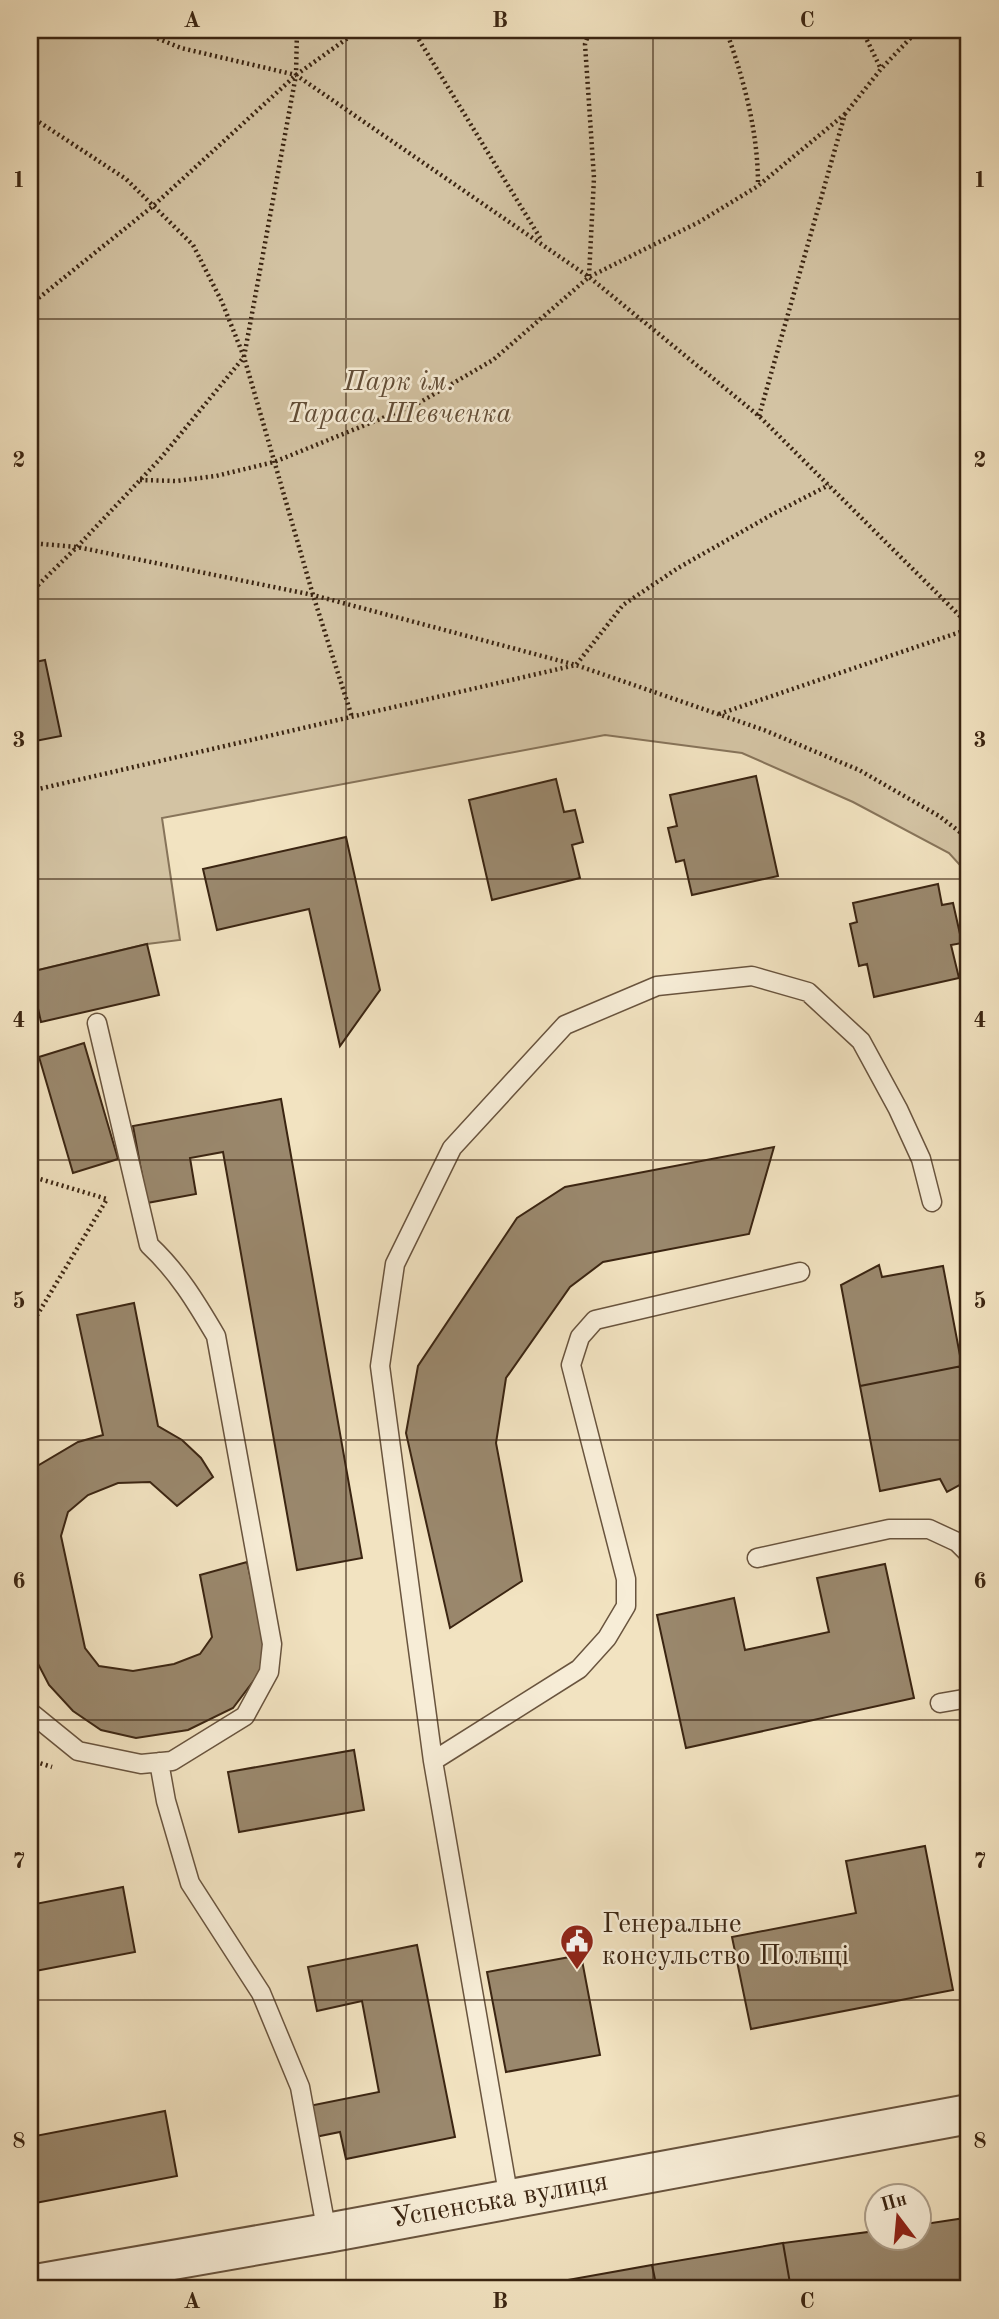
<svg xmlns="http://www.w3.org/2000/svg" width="999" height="2319" viewBox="0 0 999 2319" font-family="'Old Standard TT',serif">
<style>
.green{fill:#d3c3a3;stroke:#87745a;stroke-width:2}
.building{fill:#9a886d;stroke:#3b2512;stroke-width:2}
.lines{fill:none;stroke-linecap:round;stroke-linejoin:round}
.service-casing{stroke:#69543e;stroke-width:21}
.tertiary-casing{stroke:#69543e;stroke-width:42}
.path{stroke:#3b2512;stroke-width:4.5;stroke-dasharray:2 3.5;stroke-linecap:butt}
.service{stroke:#f7edd7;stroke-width:18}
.tertiary{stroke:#f7edd7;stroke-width:38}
.grid{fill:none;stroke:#3b2512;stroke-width:2;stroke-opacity:0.55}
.labels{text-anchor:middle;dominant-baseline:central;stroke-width:5;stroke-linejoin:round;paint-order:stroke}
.park-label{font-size:28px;font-style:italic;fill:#614c36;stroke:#f7edd7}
.poi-label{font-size:28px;fill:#3b2512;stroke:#f7edd7;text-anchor:start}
.street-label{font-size:28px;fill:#3b2512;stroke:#f7edd7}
.neatline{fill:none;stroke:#3b2512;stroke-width:2.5}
.grid-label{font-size:23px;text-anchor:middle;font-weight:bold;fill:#3b2512}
</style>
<rect width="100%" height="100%" fill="#f2e3c1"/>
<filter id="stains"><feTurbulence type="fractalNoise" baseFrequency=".00286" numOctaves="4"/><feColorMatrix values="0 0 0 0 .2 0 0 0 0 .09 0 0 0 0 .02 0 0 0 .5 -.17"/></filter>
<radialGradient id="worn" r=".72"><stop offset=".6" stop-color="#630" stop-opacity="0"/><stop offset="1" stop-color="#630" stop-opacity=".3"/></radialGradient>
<path class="green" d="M30,30H969V875L949,853L853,802L742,753L605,735L162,818L180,940L147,944L30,972Z"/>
<path class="building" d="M45,660L61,736L30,742V663Z
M756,776L778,876L692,895L684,860L676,862L668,828L677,826L670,795Z
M556,779L564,812L575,810L583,842L572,845L580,878L492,900L469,800Z
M346,837L380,990L340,1046L309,909L217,930L203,869Z
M938,884L942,905L953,903L962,943L951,945L959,978L874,997L867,964L859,966L850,924L857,922L853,903Z
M147,944L159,995L41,1022L30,972Z
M84,1043L118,1159L73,1173L39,1057Z
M281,1099L362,1558L297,1570L223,1152L190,1158L196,1194L147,1203L133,1126Z
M774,1147L749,1234L603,1262L570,1287L506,1378L496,1443L522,1581L450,1628L406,1433L418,1366L517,1218L565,1187Z
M879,1265L882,1277L943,1266L962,1366L860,1386L841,1285Z
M134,1303L158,1426L182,1440L201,1458L213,1477L177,1506L150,1482L118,1483L88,1495L68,1512L61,1536L85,1648L99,1666L133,1671L174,1664L200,1654L212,1637L200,1575L247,1562L266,1644L261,1671L233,1708L188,1730L136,1738L101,1730L73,1711L49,1685L34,1656L30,1654V1474L34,1468L78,1442L103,1435L77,1315Z
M962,1366L969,1404V1480L947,1492L940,1479L880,1491L860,1386Z
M885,1564L914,1698L686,1748L657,1615L734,1598L745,1650L829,1632L817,1578Z
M354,1750L364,1810L239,1832L228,1772Z
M925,1846L953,1990L751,2029L732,1937L856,1913L846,1861Z
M123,1887L135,1952L30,1972V1905Z
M417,1945L455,2137L346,2159L340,2132L315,2137L309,2106L379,2092L362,2001L317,2011L308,1967Z
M581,1955L600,2055L506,2072L487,1972Z
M165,2111L177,2176L30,2204V2137Z
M965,2218H969V2266Z
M965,2218L969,2283L922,2289H791L783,2243L876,2231V2238H918V2225Z
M783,2243L791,2289H657L652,2265Z
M652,2265L657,2289H564L562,2281Z
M562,2281L564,2289H511Z"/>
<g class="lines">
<g class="service-casing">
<path id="service" d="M757,1558L889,1529H929L957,1542L969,1554
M940,1703L969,1698
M30,1712L78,1751L141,1764L172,1761L245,1716L269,1672L272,1644L216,1336C196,1302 178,1272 149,1245L97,1023
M433,1761L579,1669L607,1638L626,1606V1579L571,1365L580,1337L595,1320L800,1272
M159,1762L166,1801L190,1883L261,1993L300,2087L327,2233
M509,2199L433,1761L380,1366L395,1264L452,1148L565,1025L657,986L752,976L808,992L861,1041L898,1109L921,1159L932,1202"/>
</g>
<g class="tertiary-casing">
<path id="tertiary" d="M30,2285L327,2233L969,2114"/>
</g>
<path class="path" d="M137,30L181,48L296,75L589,277L759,416L969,625
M413,30L542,241
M726,30C744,80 758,131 758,185
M862,30L881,69
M30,116L126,179L193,245L222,302L244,357L313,595L352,717
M589,276L594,178L585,44L590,30
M30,305L153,206L296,75L359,30
M759,416L845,114L881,69L918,30
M140,480L176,481L216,476L274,462L417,404L493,360L589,277L699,222L758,186L845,114
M30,543L77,547L313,595L576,665L764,730L859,770L939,816L969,839
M30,593L77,547L160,459L244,357L296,75L297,30
M719,714L969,629
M30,791L576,665L623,605L678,568L773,514L829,485
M30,1176L107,1199L30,1327
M30,1760L52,1767"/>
<use href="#service" class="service"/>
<use href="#tertiary" class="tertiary"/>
</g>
<path class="grid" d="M346,30V2289M653,30V2289M30,319H969M30,599H969M30,879H969M30,1160H969M30,1440H969M30,1720H969M30,2000H969"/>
<defs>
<g id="civic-pin" transform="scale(1.75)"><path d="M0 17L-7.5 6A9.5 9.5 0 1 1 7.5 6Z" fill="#8f2418" stroke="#f7edd7"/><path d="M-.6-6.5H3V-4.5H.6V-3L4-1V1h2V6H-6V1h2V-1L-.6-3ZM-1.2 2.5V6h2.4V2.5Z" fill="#fff"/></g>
</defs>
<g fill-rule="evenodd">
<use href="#civic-pin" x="577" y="1941"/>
</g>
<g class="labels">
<g class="park-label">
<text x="399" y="383">Парк ім.<tspan x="399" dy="32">Тараса Шевченка</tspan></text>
</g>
<g class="poi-label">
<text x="602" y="1925">Генеральне<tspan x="602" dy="32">консульство Польщі</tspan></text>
</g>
<g class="street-label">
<text transform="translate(500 2201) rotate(-10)">Успенська вулиця</text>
</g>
</g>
<rect width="999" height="2319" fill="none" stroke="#f2e3c1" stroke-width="77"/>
<g transform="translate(898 2217) rotate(344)"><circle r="33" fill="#f7edd7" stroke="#ac9d88" stroke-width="2"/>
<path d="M0-5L12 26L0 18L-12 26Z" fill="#8f2418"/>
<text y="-10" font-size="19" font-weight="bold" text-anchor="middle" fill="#3b2512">Пн</text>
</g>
<rect x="38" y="38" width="922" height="2242" class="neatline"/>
<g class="grid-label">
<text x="192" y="27">A</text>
<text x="500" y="27">B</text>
<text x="807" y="27">C</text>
<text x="19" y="187">1</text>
<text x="980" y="187">1</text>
<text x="19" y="467">2</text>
<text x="980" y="467">2</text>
<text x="19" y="747">3</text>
<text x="980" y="747">3</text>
<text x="19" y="1027">4</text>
<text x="980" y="1027">4</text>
<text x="19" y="1308">5</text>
<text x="980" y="1308">5</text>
<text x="19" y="1588">6</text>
<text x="980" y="1588">6</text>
<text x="19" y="1868">7</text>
<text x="980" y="1868">7</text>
<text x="19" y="2148">8</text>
<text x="980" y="2148">8</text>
<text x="192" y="2308">A</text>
<text x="500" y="2308">B</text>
<text x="807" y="2308">C</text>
</g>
<rect width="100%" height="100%" filter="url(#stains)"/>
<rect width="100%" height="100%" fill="url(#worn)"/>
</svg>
